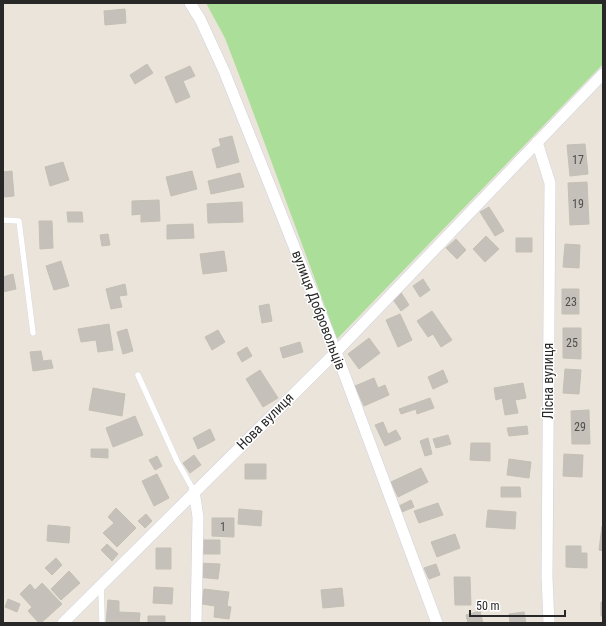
<svg xmlns="http://www.w3.org/2000/svg" width="606" height="626" viewBox="0 0 606 626" font-family="'Roboto Condensed',sans-serif">
<style>
.green{fill:#abde99}
.building{fill:#c5c1ba;stroke:#c4c0b4}
.lines{fill:none;stroke-linecap:round;stroke-linejoin:round}
.lane-casing{stroke:#cfd1e0;stroke-width:6}
.street-casing{stroke:#cfd1e0;stroke-width:12}
.lane{stroke:#fff;stroke-width:5.5}
.street{stroke:#fff;stroke-width:11}
.labels{text-anchor:middle;dominant-baseline:central;stroke-width:3;stroke-linejoin:round;paint-order:stroke}
.number-label{font-size:12px;fill:#4f4e4c}
.street-label{font-size:14px;fill:#282828;stroke:#fff}
</style>
<rect width="100%" height="100%" fill="#eae4da"/>
<path class="green" d="M206,3H603V64L337,339L249,101L225,38Z"/>
<path class="building" d="M125,9L126,23L105,25L104,11Z
M147,64L153,73L135,84L130,75Z
M190,66L195,76L183,81L190,97L176,103L165,77Z
M232,136L239,162L217,168L212,149L221,146L219,139Z
M585,144L588,174L570,176L567,145Z
M63,162L69,180L50,186L45,167Z
M12,171L14,196L4,197L3,172Z
M192,171L197,189L171,196L166,177Z
M240,173L244,187L211,194L208,181Z
M587,182L589,224L570,225L568,183Z
M159,200L160,221L141,222V214L132,215V201Z
M242,202L243,222L208,223L207,204Z
M489,207L504,231L495,236L480,212Z
M67,212H82L83,222H68Z
M39,221H52L53,248L40,249Z
M193,224L194,238L167,239V225Z
M108,234L110,245L102,246L100,235Z
M486,236L499,249L485,262L473,249Z
M516,238H532V252H516Z
M456,239L466,250L457,259L446,248Z
M565,244L580,245L579,268L563,267Z
M224,251L227,271L203,274L200,254Z
M61,261L69,286L54,290L46,266Z
M13,274L16,289L3,292V277Z
M423,279L430,290L420,297L413,286Z
M125,284L127,295L119,296L122,307L111,309L106,289Z
M562,289H579V314H562Z
M400,291L409,305L401,311L392,298Z
M269,304L272,321L262,323L259,306Z
M432,311L452,340L441,347L433,334L428,337L417,321Z
M400,314L412,340L398,347L386,320Z
M109,324L113,350L98,352L96,340L81,342L78,329Z
M563,328H581V359L563,358Z
M127,329L133,351L123,354L117,332Z
M218,330L225,342L212,350L205,337Z
M369,338L380,353L359,369L348,354Z
M300,342L303,352L283,358L280,348Z
M247,347L252,356L242,362L237,353Z
M41,351L43,361L51,360L53,368L33,371L30,352Z
M565,369L581,370L579,394L563,393Z
M260,370L278,398L263,407L246,379Z
M443,370L448,382L433,389L428,377Z
M374,378L378,388L385,385L389,395L364,406L355,386Z
M523,383L526,398L515,400L518,413L505,415L502,398L496,400L494,388Z
M93,388L125,394L122,416L89,410Z
M430,398L434,408L417,414L416,409L401,414L399,409Z
M589,410L590,444H572L571,411Z
M135,416L143,435L113,447L106,428Z
M383,422L388,434L396,430L401,439L385,446L375,425Z
M527,426L528,434L509,436L507,428Z
M210,429L215,440L198,449L193,438Z
M448,435L451,444L436,448L433,439Z
M428,438L432,454L425,456L420,441Z
M471,443H490V461L470,460Z
M91,449H108V458L91,457Z
M564,454L583,455L582,477L563,476Z
M194,455L201,465L190,473L183,463Z
M157,456L162,466L155,470L149,460Z
M509,459L531,462L529,478L507,475Z
M245,464H266V479H245Z
M421,468L428,482L398,497L391,482Z
M157,474L169,498L154,506L142,481Z
M501,487H520L521,497H501Z
M411,500L414,507L402,512L399,506Z
M438,503L443,515L419,523L414,511Z
M116,508L136,528L117,547L103,533L114,523L108,517Z
M239,509L262,511L261,526L238,524Z
M488,510L516,512L515,529L486,527Z
M146,514L152,521L145,528L138,521Z
M212,518H234V537L212,536Z
M48,525L70,527L69,543L47,541Z
M602,526L603,527V551L599,550Z
M455,534L460,548L437,557L431,542Z
M202,540H220V554H202Z
M107,544L118,554L112,561L101,550Z
M566,546H581V553H587V568L566,567Z
M156,548H171V569H156Z
M56,558L62,565L52,575L45,568Z
M198,563L220,564L218,579L197,577Z
M436,564L440,575L429,579L424,568Z
M69,571L80,583L61,600L51,589Z
M454,577H470L471,605H455Z
M42,583L62,604L41,623H39L28,611L32,607L20,594L30,584L35,590Z
M154,587L173,588L172,604L153,603Z
M342,588L344,606L323,608L321,590Z
M204,589L229,592L227,606L231,607L229,619L214,617L215,606L202,604Z
M8,599L20,604L17,612L5,607Z
M108,600L119,601V612L140,613L139,623H106Z
M601,602H603V616H601Z
M480,611L483,623H468L466,615Z
M524,612L526,623H510L509,614Z
M148,616H165V623H148Z"/>
<g class="lines">
<g class="lane-casing">
<path id="lane" d="M3,220L19,221L33,333
M138,375L177,461L194,491
M101,585L102,623"/>
</g>
<g class="street-casing">
<path id="street" d="M190,3L200,19L224,71L276,201L336,352L437,623
M537,142L550,183L547,577L549,623
M194,491L198,517L196,623
M63,623L336,352L603,74"/>
</g>
<use href="#lane" class="lane"/>
<use href="#street" class="street"/>
</g>
<g class="labels">
<g class="number-label">
<text x="578" y="160">17</text>
<text x="578" y="204">19</text>
<text x="571" y="302">23</text>
<text x="572" y="343">25</text>
<text x="580" y="427">29</text>
<text x="223" y="527">1</text>
</g>
<g class="street-label">
<text transform="translate(319 310) rotate(69)">вулиця Добровольців</text>
<text transform="translate(548 381) rotate(-90)">Лісна вулиця</text>
<text transform="translate(265 421) rotate(-45)">Нова вулиця</text>
</g>
</g>
<rect width="606" height="626" fill="none" stroke="#282828" stroke-width="8"/>
<path d="M470 610v6h95v-6" fill="none" stroke="#282828" stroke-width="2"/>
<text x="476" y="610" font-size="12" fill="#282828" stroke="#ffffff" stroke-width="3" paint-order="stroke">50 m</text>
</svg>
